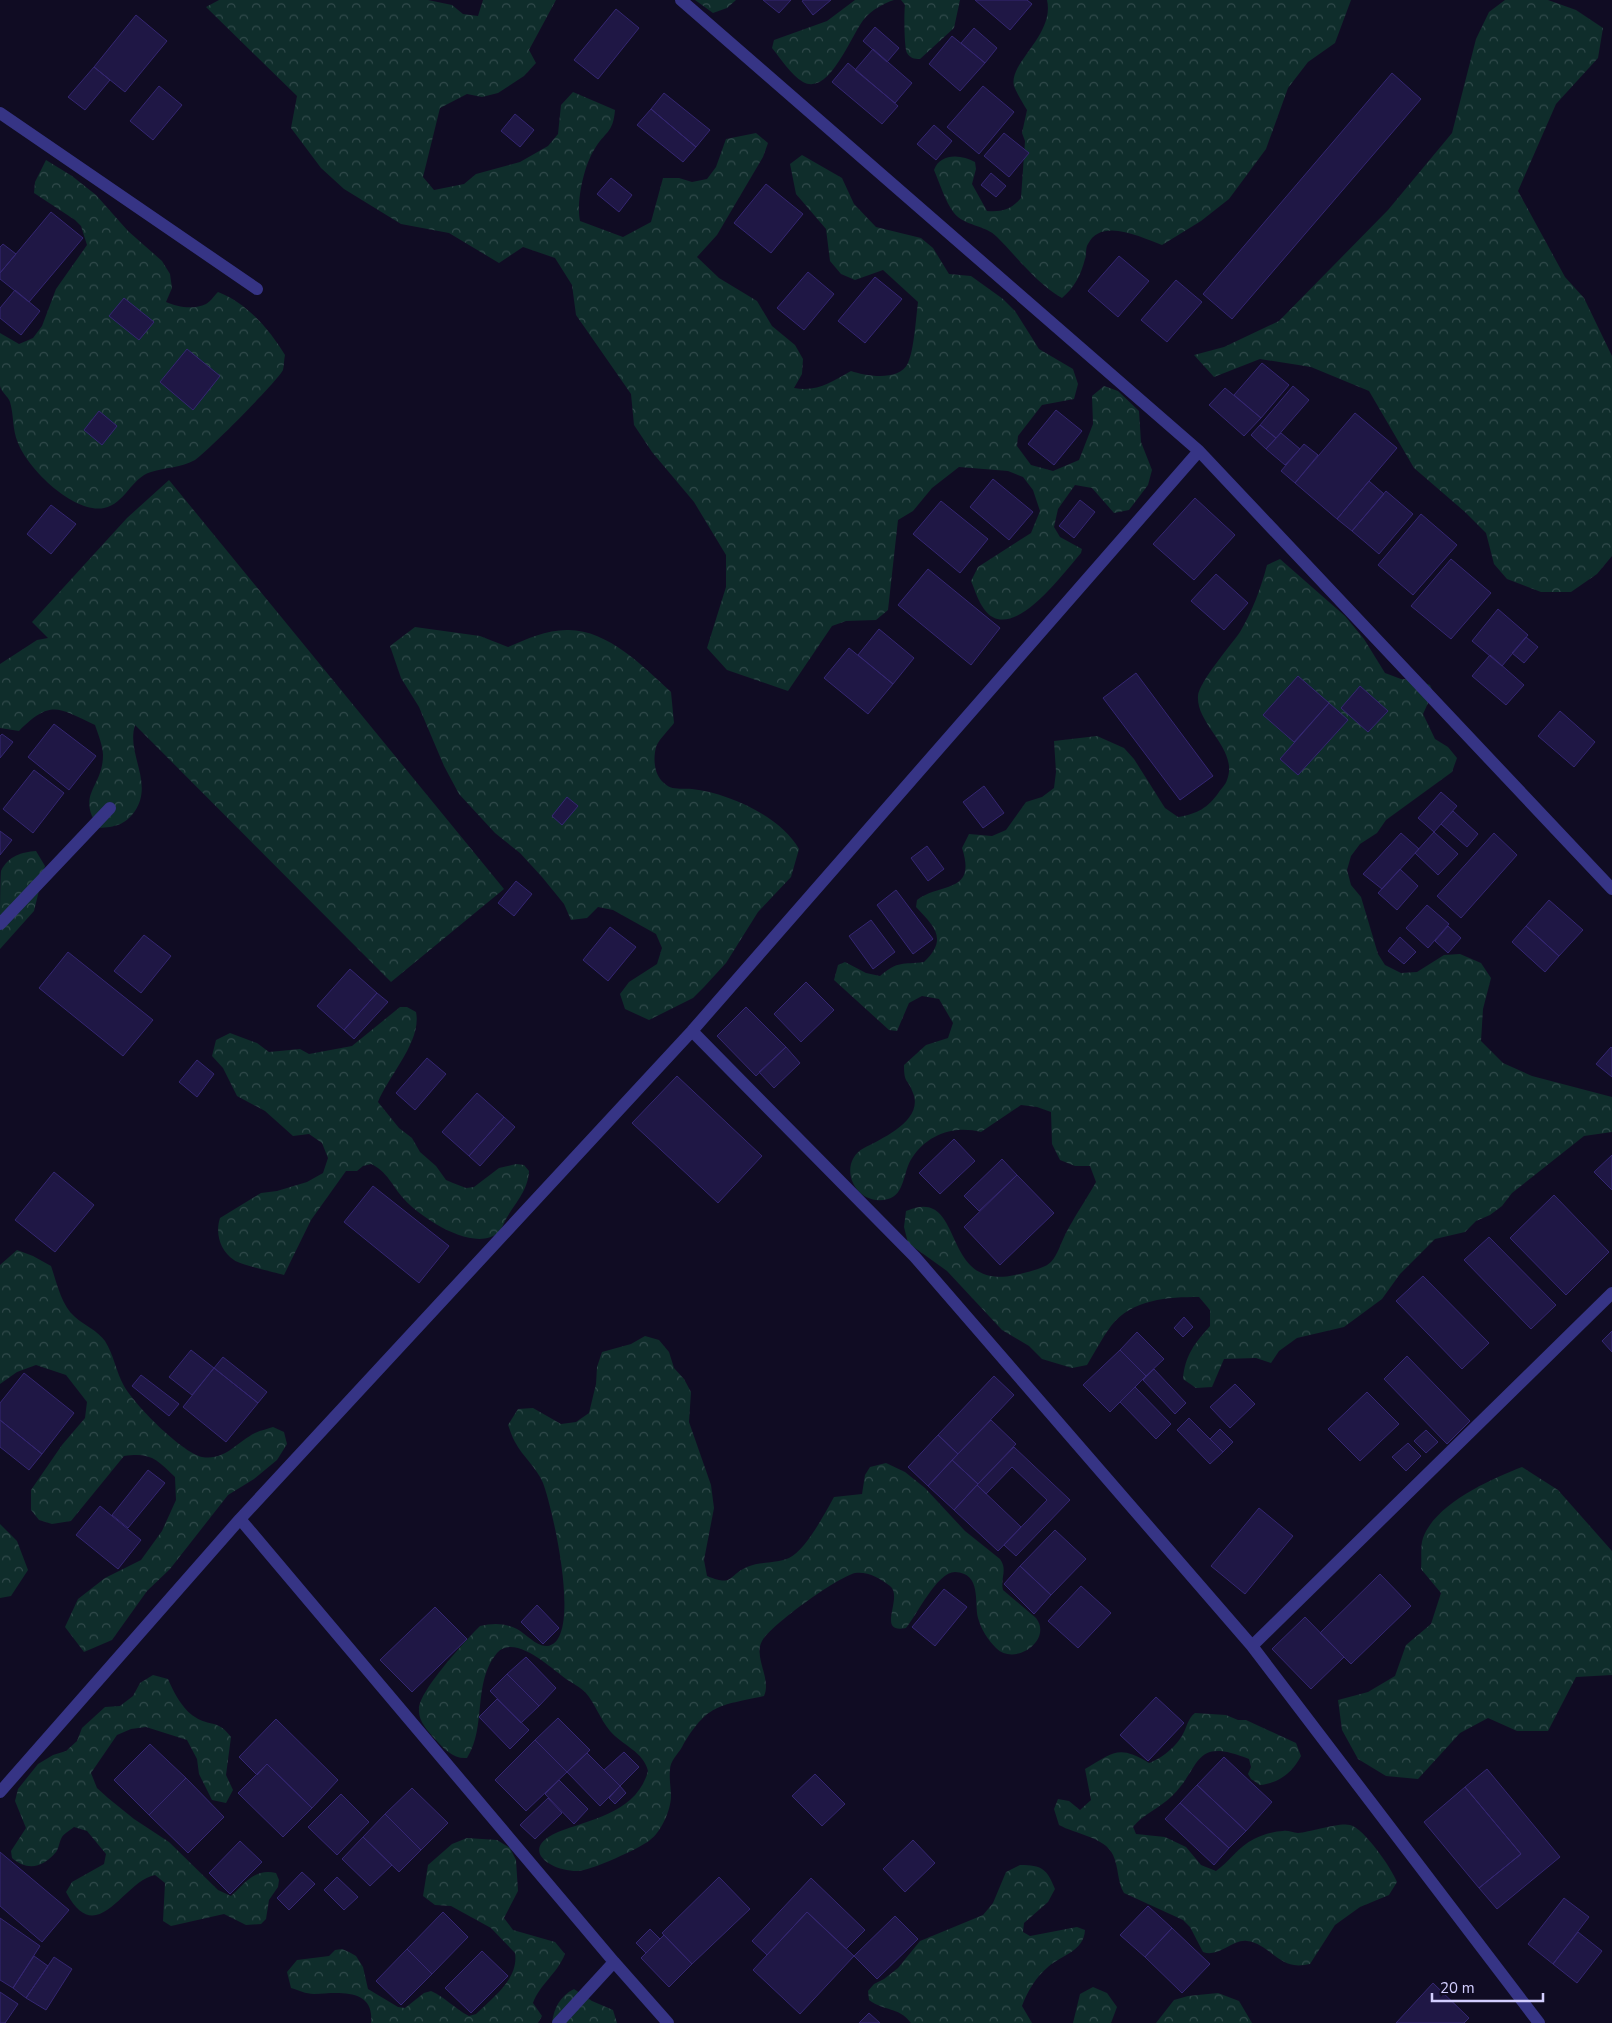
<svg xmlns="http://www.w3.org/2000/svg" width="1612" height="2023" viewBox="0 0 1612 2023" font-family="'Nunito Sans',sans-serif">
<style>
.forest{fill:url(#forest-crowns)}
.building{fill:#1f1745;stroke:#352772}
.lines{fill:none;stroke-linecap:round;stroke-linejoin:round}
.minor{stroke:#363485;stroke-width:12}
</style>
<defs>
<pattern id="forest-crowns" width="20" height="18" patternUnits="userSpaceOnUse" patternTransform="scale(1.25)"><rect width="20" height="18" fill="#0f2d2b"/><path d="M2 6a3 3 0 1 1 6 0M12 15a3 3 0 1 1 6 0" fill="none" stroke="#314a4b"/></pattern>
</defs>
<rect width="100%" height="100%" fill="#100c23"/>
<path class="forest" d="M219,0H428L452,5L463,14L478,16L483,0H556L529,50L536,63L524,76L498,93L482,97L467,94L440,108L423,177L434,190L464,184L476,174L520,162L548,146L558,134L561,105L573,92L615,110C613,134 605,131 594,150C584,166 576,202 580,221L623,237L651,222L663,178H679L692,182L707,179L716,167L726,139L756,133L768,143L763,157L717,235L697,257L719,278L757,301L772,326L795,345L803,359L802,374L794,388C818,392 831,382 851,371C866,376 899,382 908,363C914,350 916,318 918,302L883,270L855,280L841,274L830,261L826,229L796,194L790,164L802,155L842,178L854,204L876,227L921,238L933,248L949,274L971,276L1003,299L1015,311L1039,349L1073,369L1078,384L1074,399L1042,405L1018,436L1017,446L1031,465L1053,471L1079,460L1093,424L1092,396L1104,386L1118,391L1139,411L1141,442L1152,470L1148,485L1129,510L1114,513L1092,488L1075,485L1058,509L1054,527L1060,537L1082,549L1081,553C1064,572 1011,647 984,609C978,601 975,590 971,581L978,567L1031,533L1040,511L1033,490L1023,477L1008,471L959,467L932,488L913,511L898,520L888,610L876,620L846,621L832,626L788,691L727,670L707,648L726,587V555L694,502L652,452L634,425L631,394L576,315L572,285L555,258L523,247L499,263L449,233L401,224L344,189L321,168L291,128L297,96L206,7Z
M695,0H736L727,8L713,13Z
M855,0H894C884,3 872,10 865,18C852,32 830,97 803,82C791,75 781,59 772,48L774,40L827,21Z
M901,0H960L954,28L920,59C914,59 910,58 907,53C904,48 904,12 905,5Z
M1047,0H1351L1335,43L1308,62L1288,88L1266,149L1229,199L1201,221L1162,245C1142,238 1102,217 1088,244C1085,248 1087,255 1085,259C1081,275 1074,288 1062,298C1036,283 1018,258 997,237C986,225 964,226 954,213C945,201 940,184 934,170C940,153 961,154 975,162L976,169L972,184L987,211C1002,212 1011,210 1021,198L1025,141L1022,133L1027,110C1023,103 1017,94 1014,86C1008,63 1055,35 1047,0Z
M1505,0H1548L1576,10L1603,28L1598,58L1556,104L1518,191L1565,277L1584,298L1612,356V556L1597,574L1571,592H1541L1507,579L1494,564L1486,533L1465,512L1414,468L1369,391L1311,367L1260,359L1214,377L1194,355L1224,347L1279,321L1388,210L1452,133L1476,39L1489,12Z
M46,160L72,176L96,195L128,231L162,261L170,274L172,288L166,302C177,307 194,310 206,304C210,302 214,296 218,292C247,303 269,329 285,355C284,359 284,366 283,370C276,383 207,452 195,460C181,468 166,467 151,472C131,478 125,504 104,508C74,514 28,469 18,443C12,429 14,415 10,402C8,396 1,392 0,386C0,370 0,349 0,333L19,344L33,338L42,326L56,289L87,245L81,226L75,220L34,193L35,182Z
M169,480L504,889L391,982L135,725C126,754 154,782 135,811C125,825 115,827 99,828C75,794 103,788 103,755C103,746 98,734 95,725C58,708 51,699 19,731L0,728V664L37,640L48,638L32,622L127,518Z
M1280,559L1345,616L1364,639L1385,673L1401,679L1416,680L1430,685L1433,692L1423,714L1435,739L1448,747L1457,758L1452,772L1386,820L1377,833L1360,844L1351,856L1347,870L1351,885L1361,897L1378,954L1385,965L1401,973L1417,972L1444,955L1460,954L1481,963L1491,978L1483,1009L1481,1041L1503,1063L1532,1076L1612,1097V1132L1584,1136L1512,1193L1502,1206L1490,1215L1476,1221L1465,1232L1435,1239L1400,1274L1382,1299L1344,1327L1297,1338L1279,1351L1271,1363L1256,1358L1224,1359L1212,1387L1196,1388L1183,1379C1185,1355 1195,1343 1210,1326V1310L1199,1297C1168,1297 1132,1299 1111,1326C1102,1338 1095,1352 1087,1365L1072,1368L1042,1359L1029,1346L1002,1330L947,1271L908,1243L904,1227L906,1211C967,1184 938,1292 1015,1275C1024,1273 1044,1269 1051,1262C1058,1254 1060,1245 1065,1235C1074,1217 1086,1200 1096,1182L1090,1166H1075L1060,1160L1052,1144L1051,1112L1037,1107L1021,1105L981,1132C955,1125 927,1134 912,1158C903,1171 905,1195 888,1199C854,1208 836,1163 864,1148C883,1138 924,1120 913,1093C908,1078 904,1085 904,1065L926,1045L948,1038L953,1023L939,999L922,996L909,1003L897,1031L889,1030L834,980L838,965L845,962L866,973L880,976C899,960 902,965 924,962C948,939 935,927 916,907L917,900C941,882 977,894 962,848L969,834L992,836L1006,830L1026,802L1042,797L1054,788L1056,772L1054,741L1097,736L1124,748L1134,759L1165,808L1178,817C1197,814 1208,808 1219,792C1221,789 1226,784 1227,780C1239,749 1196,725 1198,696C1199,682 1231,645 1240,632C1252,612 1261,588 1267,565Z
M415,627L480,636L508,647C527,639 546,630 567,630C607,629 644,667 671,692L674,723C669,730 659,739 656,747C653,759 654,775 664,783C672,791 682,788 692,789C729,793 781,817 799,849L791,877L758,912L726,963L704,987L693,998L649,1020L625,1009L620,994L629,982L657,964L662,948L656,934L613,910L598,907L587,918L571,920L564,904L542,877L520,853L495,833L459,794L444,766L419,707L401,678L390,646Z
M36,851L45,866L34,911L0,949C0,935 0,880 1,871C8,856 22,852 36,851Z
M400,1007H407L416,1012C422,1041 389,1075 378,1102L399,1128L412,1138L420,1152L436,1166L446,1180L453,1183L466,1188L474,1187L499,1168L516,1164L524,1165L529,1171C528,1191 515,1203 506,1219C504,1222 502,1229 499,1232C475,1254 421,1218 404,1199C392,1186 388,1172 371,1164L363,1166L357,1171H346L311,1220L284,1275C274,1272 240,1265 234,1260C220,1251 215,1233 220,1218L261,1193L277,1191L307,1182L323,1173L328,1158L322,1143L309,1134L293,1136L265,1111L237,1096L223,1068L212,1056L216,1040L230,1033L257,1043L269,1052L300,1049L309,1054L352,1046Z
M17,1250L33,1256L51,1266C57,1283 61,1305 75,1317C84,1325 98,1331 105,1341C114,1355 116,1372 124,1386C134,1404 181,1452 202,1457C225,1461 237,1442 255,1433C261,1430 268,1429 273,1427L284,1432L287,1444L277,1460L254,1479L228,1495L170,1569L147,1591L112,1640L84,1652L65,1627L78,1599L105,1578L141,1560L162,1531L176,1500L175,1477C157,1459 150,1452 124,1456L71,1521L52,1524L39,1520L31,1510V1490L62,1445L85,1418L87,1402L66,1375L36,1365L17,1372L0,1384V1265Z
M645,1336L659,1340L669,1352L674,1368L684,1379L691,1392L689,1422L711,1485L714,1508L704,1560L707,1576C734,1587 727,1576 747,1567C761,1561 775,1564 789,1558C806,1550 825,1513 834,1497L862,1494L865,1475L870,1467L886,1463L905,1472L925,1488L965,1531L1000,1559C1008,1570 1000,1578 1003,1590L1036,1618C1053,1640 1015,1667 996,1648C988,1640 981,1629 978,1618C974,1603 982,1573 955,1572C937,1572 917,1615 906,1628C875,1634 904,1597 890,1586C880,1578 867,1571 855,1573C836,1578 771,1625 762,1641C753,1657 772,1679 764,1696C718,1706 707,1704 682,1747C678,1754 670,1761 670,1770C669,1779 671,1788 671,1796C671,1810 661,1832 650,1840C641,1848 588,1872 577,1871C550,1871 518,1849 558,1832C592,1819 637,1812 648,1771C644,1752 622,1745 610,1731C600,1719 595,1703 585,1692C580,1687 572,1683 566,1679C552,1669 515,1633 497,1653C472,1683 487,1727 467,1758C453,1759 444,1749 435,1739C428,1731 418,1721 419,1709C419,1691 466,1640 480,1626C493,1623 505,1623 517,1629C526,1634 537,1647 547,1646C584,1642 552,1506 543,1483C537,1468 523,1457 515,1442C512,1437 510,1430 508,1425L518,1409L533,1408L561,1424L576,1422L589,1413L596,1384L597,1367L602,1352L631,1344Z
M1522,1467L1558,1490L1612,1551V1675L1576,1677L1548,1731H1517L1488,1718L1460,1733L1418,1779L1386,1776L1358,1759L1342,1730L1338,1700L1368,1692L1395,1676L1406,1645L1431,1624L1441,1593L1421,1569C1422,1559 1420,1546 1423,1538C1435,1504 1491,1479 1522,1467Z
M0,1524L17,1541L28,1570L11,1596L0,1598Z
M153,1675L168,1679C173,1691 183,1710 195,1717C210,1727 218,1719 231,1737L226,1775L233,1790L226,1803L212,1800L199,1774L197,1759L187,1740L146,1727L131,1729L117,1735L91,1773L97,1788L108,1798L134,1819L169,1842L218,1890L231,1896C245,1883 255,1868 276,1873L279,1880L278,1887L269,1900L266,1919L261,1924L246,1925L224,1914L171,1926L163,1921L165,1883L155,1875C123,1881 97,1951 66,1892L72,1882L104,1864L106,1854L87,1831L74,1827C70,1830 64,1834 62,1837C59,1842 59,1848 56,1852C43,1868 27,1871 12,1858L11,1851L26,1828L15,1801L18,1789L38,1764L53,1755L66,1751L77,1741L82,1728L105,1707L120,1706L133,1696L140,1683Z
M1195,1713L1226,1715L1238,1720H1246L1296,1743L1301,1756C1292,1773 1279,1783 1260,1785L1251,1779L1248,1774L1251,1767L1249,1759C1192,1736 1202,1767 1172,1796C1160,1808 1143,1814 1133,1827L1136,1834L1165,1837L1186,1847L1201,1865L1216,1871C1229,1862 1239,1846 1254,1839C1261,1835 1275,1831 1283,1831C1288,1830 1293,1833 1298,1833C1310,1832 1340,1822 1350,1825C1364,1828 1392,1869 1397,1882L1389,1895L1360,1907L1335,1925L1310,1964C1305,1965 1299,1966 1294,1965C1275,1962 1266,1943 1247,1941C1232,1939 1219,1958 1203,1952L1190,1927L1183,1920L1124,1893C1117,1881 1119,1868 1113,1855C1105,1837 1075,1834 1059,1825L1054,1809L1058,1799L1069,1801L1080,1810L1091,1800L1085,1769C1113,1753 1118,1744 1149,1763C1161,1759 1177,1746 1183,1734C1187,1727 1188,1718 1195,1713Z
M467,1838L497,1840L510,1848L516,1860L518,1891L504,1918L513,1930L555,1942L565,1954C557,1974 540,1984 533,2003L542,2016L538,2023H371C375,1987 337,1993 314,1994C306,1994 298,1990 291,1988L287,1972L297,1960L329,1956L335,1950L342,1949L349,1952L356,1956L363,1967L368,1989L398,2007L405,2008L424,1993L431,1991C445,1997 455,2009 469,2016L476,2014C493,1997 519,1979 515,1953L491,1928L451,1906L435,1905L423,1896L428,1865L452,1844Z
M1020,1865C1042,1865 1047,1869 1055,1889L1048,1902L1024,1923L1023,1932L1030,1936L1077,1927L1085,1930C1084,1951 1062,1955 1048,1967C1036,1977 1027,1992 1022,2006L1032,2023H911C898,2006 885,2012 869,2000L868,1991L874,1984L884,1979L898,1968L920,1941L983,1915L993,1903L1006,1872Z
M1093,1987L1107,1993L1117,2007L1111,2023H1073L1080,1994Z
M574,1989L592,2001L613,2010L617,2023H552C554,2008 560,1996 574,1989Z
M1218,1993L1239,2001L1252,2023H1156L1174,2000L1188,1996Z"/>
<path class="building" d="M763,0H791L779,13Z
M804,0H831L813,15L802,1Z
M975,0H1027L1032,4L1010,30Z
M616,9L639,28L598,79L574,60Z
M136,15L167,41L125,92L94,67Z
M875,27L899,48L887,62L863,41Z
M974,28L997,48L985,63L961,43Z
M952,36L985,63L960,91L929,64Z
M873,49L912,83L895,103L855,70Z
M848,63L898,106L882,124L832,82Z
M94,67L110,80L85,110L68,97Z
M1392,73L1421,99L1232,319L1203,294Z
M159,86L182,105L153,140L130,121Z
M983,86L1014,112L979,154L947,127Z
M664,93L710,130L696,147L651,109Z
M651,109L696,147L683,162L637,125Z
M515,114L534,130L520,147L501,131Z
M934,125L952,141L936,160L917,144Z
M1004,133L1029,153L1009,177L984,156Z
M991,173L1006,186L996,197L981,185Z
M611,178L632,195L619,212L597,194Z
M766,184L803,214L771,253L734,223Z
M51,212L83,238L29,302L0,279V273Z
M3,244L16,254L0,273V247Z
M1119,256L1149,281L1118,317L1088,291Z
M808,272L834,294L804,330L777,308Z
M875,277L902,299L865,343L838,321Z
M1176,280L1202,302L1167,342L1141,320Z
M15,290L40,311L21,335L0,318V308Z
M124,298L154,322L139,340L109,316Z
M187,349L220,376L193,410L160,382Z
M1262,363L1289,385L1261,418L1234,395Z
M1293,386L1309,400L1276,438L1260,425Z
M1225,388L1261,418L1244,436L1209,405Z
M1056,410L1082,431L1054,465L1028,444Z
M99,411L117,426L102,445L84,430Z
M1355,413L1397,448L1337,519L1295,483Z
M1260,425L1276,438L1266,449L1251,435Z
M1281,433L1300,449L1285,465L1266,449Z
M1304,444L1318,455L1295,483L1281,471Z
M993,479L1033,512L1009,540L970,507Z
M1369,481L1384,494L1352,531L1337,519Z
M1386,491L1413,514L1379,554L1352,531Z
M1195,498L1235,535L1194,580L1153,544Z
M1080,500L1095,512L1074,538L1059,526Z
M941,501L988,539L960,573L913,534Z
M51,505L76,524L51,554L27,534Z
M1421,514L1457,545L1413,595L1378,565Z
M1451,559L1491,593L1451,639L1411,606Z
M928,569L1000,628L971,665L898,605Z
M1216,574L1248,603L1224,630L1191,601Z
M1498,609L1528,635L1502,666L1472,641Z
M879,629L914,658L893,684L858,655Z
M1526,637L1538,647L1524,663L1512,653Z
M849,648L893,684L868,714L824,678Z
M1490,655L1524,685L1506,705L1472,676Z
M1136,673L1213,776L1180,800L1103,698Z
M1298,676L1329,703L1294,742L1263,715Z
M1360,686L1388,711L1368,732L1341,708Z
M1329,703L1348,720L1298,775L1280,759Z
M1560,711L1595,742L1574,767L1538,736Z
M54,724L96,756L69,790L28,757Z
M2,734L13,742L0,758V736Z
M34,770L64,793L33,833L3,809Z
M984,786L1004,813L983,828L963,802Z
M1441,792L1457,806L1434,832L1418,818Z
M567,797L578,806L562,825L552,816Z
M1453,811L1478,834L1467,847L1441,824Z
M0,831L12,840L0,855Z
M1434,832L1458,854L1438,875L1415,853Z
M1401,833L1419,849L1382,889L1363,874Z
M1494,833L1517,855L1461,918L1437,896Z
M927,846L944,869L928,881L911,858Z
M1400,869L1418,886L1397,910L1378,893Z
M516,881L532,894L514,916L498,903Z
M896,890L933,939L913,954L877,905Z
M1549,900L1583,930L1559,956L1526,926Z
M1427,905L1449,924L1428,948L1406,928Z
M871,920L895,952L873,969L849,936Z
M1448,926L1461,938L1448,953L1435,941Z
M1526,926L1559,956L1545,972L1512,942Z
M610,927L636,947L608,981L583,960Z
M144,935L171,956L141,993L114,971Z
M1400,937L1416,952L1404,964L1388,951Z
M68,952L153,1020L123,1056L39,988Z
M350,969L377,993L344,1030L317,1006Z
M806,982L834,1010L801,1042L774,1014Z
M377,993L388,1002L354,1039L344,1030Z
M746,1007L786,1047L756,1076L717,1036Z
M786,1047L800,1063L774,1088L759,1072Z
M1611,1047L1612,1048V1077L1596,1064Z
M427,1058L446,1074L415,1110L396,1093Z
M197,1060L214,1074L197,1097L179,1082Z
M677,1076L762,1156L718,1203L632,1123Z
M477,1093L504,1117L469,1156L442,1132Z
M504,1117L515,1127L480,1166L469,1156Z
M954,1139L975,1161L940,1194L919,1173Z
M1612,1155V1190L1594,1172Z
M1002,1159L1017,1175L979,1211L964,1196Z
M54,1172L94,1205L55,1252L15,1220Z
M1017,1175L1054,1213L1000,1265L964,1227Z
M373,1186L449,1246L419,1283L344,1222Z
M1554,1195L1609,1252L1566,1295L1510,1238Z
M1489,1237L1556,1305L1531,1329L1464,1260Z
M1423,1276L1489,1343L1462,1369L1396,1301Z
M1184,1317L1193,1327L1183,1337L1174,1328Z
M1612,1331V1352L1602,1341Z
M1137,1332L1164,1359L1146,1376L1120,1350Z
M191,1350L214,1368L192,1395L169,1377Z
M1120,1350L1146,1376L1110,1412L1083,1385Z
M1407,1356L1470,1421L1447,1444L1384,1379Z
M223,1357L267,1392L258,1403L214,1368Z
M214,1368L258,1403L226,1442L183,1407Z
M1154,1369L1186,1403L1175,1414L1143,1380Z
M24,1373L74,1413L42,1454L0,1420V1403Z
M141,1375L179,1404L169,1416L132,1386Z
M994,1376L1014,1395L958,1454L938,1435Z
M1235,1384L1255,1404L1230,1428L1210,1407Z
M1135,1387L1171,1424L1156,1439L1120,1402Z
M1367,1392L1399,1424L1360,1461L1328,1429Z
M1189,1418L1223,1452L1210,1464L1177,1430Z
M0,1420L42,1454L29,1470L0,1447Z
M991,1420L1016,1444L978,1484L952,1460Z
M1220,1429L1233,1442L1223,1452L1210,1439Z
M1426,1430L1438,1442L1426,1453L1414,1441Z
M938,1435L958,1454L928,1486L908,1467Z
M1408,1443L1421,1456L1406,1471L1392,1457Z
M1014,1447L1070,1500L1016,1556L1004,1545L1047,1500L1012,1467L986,1494L977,1485Z
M952,1460L978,1484L954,1510L928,1486Z
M148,1470L165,1483L128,1528L112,1515Z
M977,1485L1021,1527L998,1551L954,1510Z
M100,1506L141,1540L118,1569L76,1535Z
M1259,1508L1293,1536L1245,1594L1211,1566Z
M1055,1530L1086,1559L1051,1595L1020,1566Z
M1020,1566L1051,1595L1034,1614L1004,1584Z
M1380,1574L1411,1606L1351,1664L1320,1633Z
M1081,1586L1111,1613L1078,1648L1048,1621Z
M944,1589L967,1607L935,1646L912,1627Z
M537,1605L559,1628L543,1644L521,1622Z
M435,1607L467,1639L412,1692L380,1660Z
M1305,1617L1344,1657L1311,1689L1272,1649Z
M526,1657L556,1688L539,1706L507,1674Z
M507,1674L539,1706L521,1723L490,1691Z
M1156,1697L1184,1723L1148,1761L1120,1735Z
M497,1699L529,1730L510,1749L479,1717Z
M558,1718L590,1750L567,1772L535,1740Z
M276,1719L338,1780L312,1808L267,1764L257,1775L239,1757Z
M535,1740L567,1772L526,1811L495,1780Z
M150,1744L186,1778L149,1815L114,1780Z
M624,1752L639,1767L620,1786L604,1770Z
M587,1753L620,1786L600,1806L567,1772Z
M1224,1757L1272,1802L1246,1831L1197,1785Z
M267,1764L312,1808L283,1837L238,1793Z
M1487,1769L1560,1857L1497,1909L1479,1888L1521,1854L1465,1787Z
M815,1774L845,1804L822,1826L792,1796Z
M186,1778L224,1817L188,1853L149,1815Z
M559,1780L588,1809L574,1824L545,1794Z
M1197,1785L1246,1831L1229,1848L1180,1803Z
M620,1786L626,1793L615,1804L609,1798Z
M1465,1787L1521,1854L1479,1888L1424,1822Z
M412,1788L448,1823L421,1850L385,1814Z
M341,1794L369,1822L337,1855L308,1827Z
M548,1798L562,1813L535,1839L520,1825Z
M1180,1803L1229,1848L1214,1865L1165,1819Z
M385,1814L421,1850L399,1872L363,1837Z
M363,1837L392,1865L370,1886L342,1859Z
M913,1840L935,1863L905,1892L883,1869Z
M240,1841L262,1862L230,1894L209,1873Z
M0,1852L69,1910L42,1942L0,1906Z
M302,1872L315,1884L289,1910L277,1898Z
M337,1877L358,1897L344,1910L324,1890Z
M719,1877L750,1909L692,1964L662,1933Z
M811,1878L865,1930L846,1949L807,1912L767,1955L752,1941Z
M1564,1898L1589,1917L1553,1964L1528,1944Z
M1148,1906L1172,1928L1145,1957L1120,1935Z
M443,1912L468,1937L432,1974L407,1949Z
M807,1912L854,1956L800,2014L753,1970Z
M895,1916L918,1939L877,1979L854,1956Z
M0,1918L40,1946L13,1988L0,1980Z
M1172,1928L1210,1964L1182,1993L1145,1957Z
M650,1929L660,1939L646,1953L636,1943Z
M1578,1932L1602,1951L1577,1983L1553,1964Z
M664,1935L692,1964L669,1987L641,1958Z
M407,1949L432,1974L401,2005L376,1981Z
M482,1951L508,1976L471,2013L445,1988Z
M34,1956L48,1966L26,1998L13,1988Z
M54,1957L72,1969L46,2010L26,1998Z
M1433,1983L1469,2018L1464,2023H1396Z
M0,1992L18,2004L5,2023H0Z
M869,2013L880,2023H859Z"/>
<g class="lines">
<path class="minor" d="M681,0L1199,451L1612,889
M0,113L257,289
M0,924L110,808
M692,1031L915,1257L1252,1646L1539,2023
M240,1519L614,1962L668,2023
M1252,1646L1612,1293
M0,1792L240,1519L692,1031L1199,451
M558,2023L614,1962"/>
</g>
<path d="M1432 1993v8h111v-8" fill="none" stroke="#d3ceff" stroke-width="2.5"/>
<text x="1440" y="1993" font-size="15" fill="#d3ceff" stroke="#100c23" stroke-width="4" paint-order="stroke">20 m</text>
</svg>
